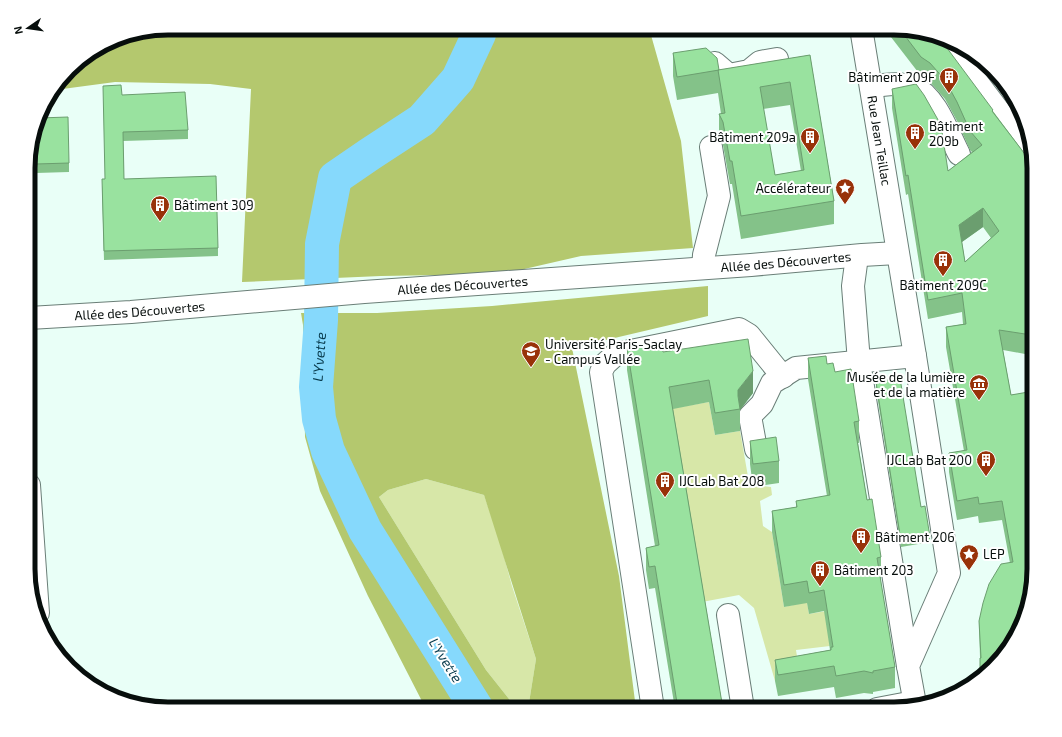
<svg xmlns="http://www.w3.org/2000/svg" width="1062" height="737" viewBox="0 0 1062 737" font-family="'Exo 2',sans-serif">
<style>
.green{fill:#d7e7a8}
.forest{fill:#b4c86e}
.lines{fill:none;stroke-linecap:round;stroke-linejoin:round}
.river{stroke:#86d9fc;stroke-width:34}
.minor-casing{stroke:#6a7e77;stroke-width:24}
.minor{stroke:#fff;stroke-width:22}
.wall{fill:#84c289;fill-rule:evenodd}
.shaded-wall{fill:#6b9e6f}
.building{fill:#99e29f;stroke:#6b9e6f;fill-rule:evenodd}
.labels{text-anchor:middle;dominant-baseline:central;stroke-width:4;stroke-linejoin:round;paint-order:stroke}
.poi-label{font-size:13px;fill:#070e0c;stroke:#fff;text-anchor:start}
.street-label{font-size:13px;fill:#070e0c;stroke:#fff}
.water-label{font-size:14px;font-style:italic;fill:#083b4d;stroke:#fff}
.rim{fill:none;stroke:#070e0c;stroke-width:5}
</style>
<rect width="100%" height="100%" fill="#e9fff7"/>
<path class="green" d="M709,402L715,435L740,431L750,488L761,486L771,487L772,495L760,501L763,526L772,532L784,607L807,602L809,614L838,609L828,633L830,646L796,650L800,676L775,681L754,608L739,595L702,602L669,409Z
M426,479L484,495L498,535L512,586L536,659L528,709H517L486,670L379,497L388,490Z"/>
<path class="forest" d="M168,28H649L681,141L693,248L581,256L503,274L381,276L242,282L251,89L210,84L115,82L55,90L76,63L115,39Z
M708,286V316L572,348L619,576L636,709H528L536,659L484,495L426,479L388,490L379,497L486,670L517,709H426L368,596L320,491L305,437L303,325L301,313H377L492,306Z"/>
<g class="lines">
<path class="river" id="s1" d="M477,709L365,530L328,451L319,419L316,387L321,320L322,244L335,178L370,154L422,120L458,79L479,34V28"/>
<g class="minor-casing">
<g id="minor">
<path id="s2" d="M861,28L915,356L949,573L908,666L915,704"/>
<path d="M944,38L1023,143L1029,144"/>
<path d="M715,63L729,75L749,71L760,62L777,59"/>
<path d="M871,87C885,84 900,82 914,87C935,95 949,135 959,154"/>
<path d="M857,256L853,286L859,362L908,666"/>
<path d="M703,268L704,255L719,196L711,147"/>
<path id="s3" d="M29,318L131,312L364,292L751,265L862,255L897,253"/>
<path d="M756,449L750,416L762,404L772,383L796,368L915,356"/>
<path d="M29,485L38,613"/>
<path d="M728,615L743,709"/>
<path d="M653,709L601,372L605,364L616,354L739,329L749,335L783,377"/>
<path d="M877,709L914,702"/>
</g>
</g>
<use href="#minor" class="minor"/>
</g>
<path class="wall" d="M884,28H903L945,47L1034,166V353L1025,354L1003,350L1011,395L1034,391L1005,654L980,658L979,621L1010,563L1002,520L979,523L978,516L957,520L949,472V453L964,451L946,347V327L963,324L962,312L928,319L908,194L906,195L892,108V89L948,171L972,152L970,150L957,121L945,99L930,82L921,76ZM983,227L991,238L965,262L962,242Z
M673,53L719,70L810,55L834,201V224L741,239L732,184H730L723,145L719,137V114H721L718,93L677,100L673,76ZM790,105L801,171L775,175L763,109Z
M122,95L188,130V139L123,141L124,179L218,248V256L104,260L102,188L105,179Z
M39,118L69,163V172L36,173L34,134Z
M627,348L663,352L753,393L740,410V431L715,435L709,402L673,409L723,709H675L655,588L649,589L646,570V548L655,546L627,370Z
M808,358L827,364L835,372L859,421V443H858L867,500L881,557V578L880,579L895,667V688L873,692V694L864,693L836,698L834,687L778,696L775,681V660L830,650L824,611L809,614L807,603L784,607L772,532V511L796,507V501L827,496L808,379Z
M876,382L921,507L930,537V542L901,547L876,388Z
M750,441L779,461V483L753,487L750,464Z"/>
<path class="shaded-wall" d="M983,208V227L959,244V225Z
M753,371V393L740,410L738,396V390Z"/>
<path class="building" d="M899,28H903L940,36L945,43L944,44L993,110L992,111L1034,166V334H1025L999,330L1011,395L1034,391V578L1026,614L1005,654L980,674V658H981L979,621L983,603L989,584L1001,564L1013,562L1002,501L979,504L978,497L957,501L949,453L967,450L946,327L966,324L962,293L928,300L908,175L906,176L892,89L916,84L924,95L941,125L948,171L982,145L970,131L957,102L945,80L930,63L921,57ZM983,208L999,231L965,262L959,225Z
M706,48L717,58L719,70L677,77L673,53Z
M810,55L834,201L741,216L732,161H730L723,122L719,114L725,113L718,70ZM790,82L804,170L775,175L760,87Z
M121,85L122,95L185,92L188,130L123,132L124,179L216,176L218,248L104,251L102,179H105L103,86Z
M68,117L69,163L36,164L34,133L39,118Z
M748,339L753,371L738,390V396L740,409L715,413L709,380L669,387L723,709H678L655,566L649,567L646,548L659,545L627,348L662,342L663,352Z
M826,356L827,364L833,363L835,372L851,369L859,421L854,422L867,500L872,499L881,557L877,558L895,667L873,671V673L864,671L836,676L834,666L778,675L775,660L831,650V647H833L824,590L809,593L807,581L784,585L772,511L797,507L796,501L830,495L808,358Z
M900,378L921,507L925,506L930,537L901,541L876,382Z
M776,437L779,461L753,464L750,441Z
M145,698L146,706L123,701L121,700Z
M865,703L878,707V709H838H840V706Z"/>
<defs>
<g id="building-pin" transform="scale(1)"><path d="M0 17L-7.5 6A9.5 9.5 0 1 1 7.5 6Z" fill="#983209" stroke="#fff"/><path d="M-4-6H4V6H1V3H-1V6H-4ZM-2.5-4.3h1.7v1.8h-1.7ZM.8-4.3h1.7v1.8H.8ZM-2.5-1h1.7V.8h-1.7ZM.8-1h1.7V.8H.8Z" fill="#fff"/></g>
<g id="sight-pin" transform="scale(1)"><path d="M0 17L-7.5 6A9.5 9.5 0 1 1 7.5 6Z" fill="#983209" stroke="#fff"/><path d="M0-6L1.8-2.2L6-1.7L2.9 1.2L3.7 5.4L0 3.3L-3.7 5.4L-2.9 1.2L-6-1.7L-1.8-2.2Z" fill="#fff"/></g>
<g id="university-pin" transform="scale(1)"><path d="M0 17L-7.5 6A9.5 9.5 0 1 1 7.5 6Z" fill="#983209" stroke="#fff"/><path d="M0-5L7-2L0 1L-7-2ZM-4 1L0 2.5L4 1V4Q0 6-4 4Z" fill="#fff"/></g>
<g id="museum-pin" transform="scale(1)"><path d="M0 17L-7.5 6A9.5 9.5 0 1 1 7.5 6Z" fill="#983209" stroke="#fff"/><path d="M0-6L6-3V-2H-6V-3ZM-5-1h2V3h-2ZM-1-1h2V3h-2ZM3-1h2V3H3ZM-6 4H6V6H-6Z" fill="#fff"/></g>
</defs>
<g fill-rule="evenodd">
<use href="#building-pin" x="949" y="77"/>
<use href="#building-pin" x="915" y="133"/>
<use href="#building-pin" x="810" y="137"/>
<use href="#sight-pin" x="845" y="188"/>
<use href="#building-pin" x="160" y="205"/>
<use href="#building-pin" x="943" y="260"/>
<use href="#university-pin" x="531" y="351"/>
<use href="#museum-pin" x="979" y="384"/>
<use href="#building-pin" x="986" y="460"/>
<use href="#building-pin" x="665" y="481"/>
<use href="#building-pin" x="861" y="537"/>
<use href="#sight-pin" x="969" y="554"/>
<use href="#building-pin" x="820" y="570"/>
</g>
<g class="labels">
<g class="poi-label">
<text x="935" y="77" text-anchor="end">Bâtiment 209F</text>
<text x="929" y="126">Bâtiment<tspan x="929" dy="15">209b</tspan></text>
<text x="796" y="137" text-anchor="end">Bâtiment 209a</text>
<text x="831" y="188" text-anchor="end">Accélérateur</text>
<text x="174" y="205">Bâtiment 309</text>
<text x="943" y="285" text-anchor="middle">Bâtiment 209C</text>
<text x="545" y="344">Université Paris-Saclay<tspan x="545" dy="15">- Campus Vallée</tspan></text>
<text x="965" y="377" text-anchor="end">Musée de la lumière<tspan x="965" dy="15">et de la matière</tspan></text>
<text x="972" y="460" text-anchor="end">IJCLab Bat 200</text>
<text x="679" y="481">IJCLab Bat 208</text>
<text x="875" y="537">Bâtiment 206</text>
<text x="983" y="554">LEP</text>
<text x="834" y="570">Bâtiment 203</text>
</g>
<g class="street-label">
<text stroke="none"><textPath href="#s2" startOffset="114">Rue Jean Teillac</textPath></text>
<text stroke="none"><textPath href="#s3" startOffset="759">Allée des Découvertes</textPath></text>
<text stroke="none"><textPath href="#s3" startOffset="435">Allée des Découvertes</textPath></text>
<text stroke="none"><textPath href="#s3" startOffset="111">Allée des Découvertes</textPath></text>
</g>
<g class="water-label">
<text stroke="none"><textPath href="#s1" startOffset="394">L'Yvette</textPath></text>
<text transform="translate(446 660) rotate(58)">L'Yvette</text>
</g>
</g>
<path d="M0 0H1062V737H0ZM168 35H894A133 133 0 0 1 1027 168V569A133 133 0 0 1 894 702H168A133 133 0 0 1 35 569V168A133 133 0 0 1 168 35Z" fill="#fff" fill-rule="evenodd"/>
<path class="rim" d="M168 35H894A133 133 0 0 1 1027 168V569A133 133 0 0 1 894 702H168A133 133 0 0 1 35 569V168A133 133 0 0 1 168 35Z"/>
<g transform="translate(28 28) rotate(257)" stroke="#ffffff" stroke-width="3" paint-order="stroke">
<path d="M0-3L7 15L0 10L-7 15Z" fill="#070e0c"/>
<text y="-6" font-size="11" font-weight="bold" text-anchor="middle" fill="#070e0c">N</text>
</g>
</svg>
